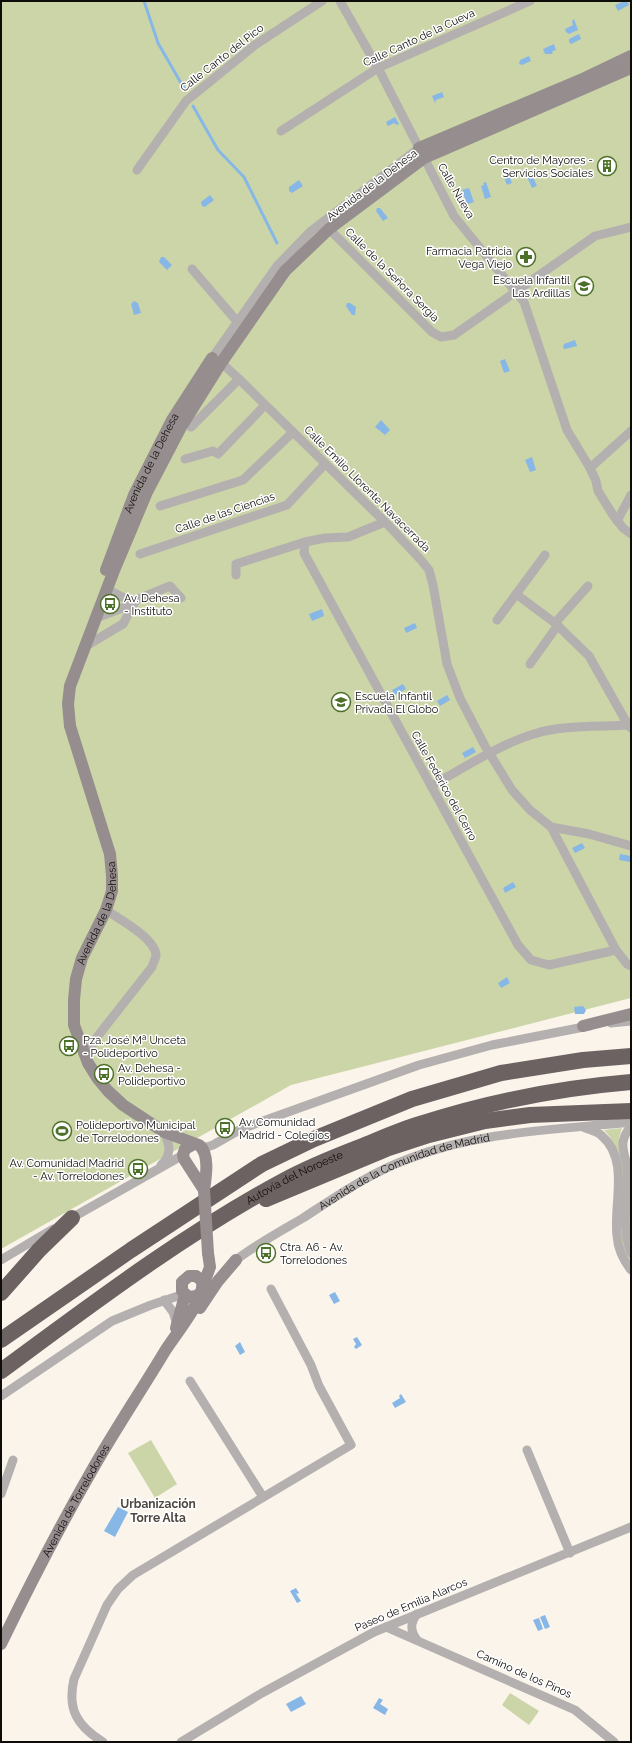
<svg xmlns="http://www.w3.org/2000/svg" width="632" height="1743" viewBox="0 0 632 1743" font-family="Raleway,sans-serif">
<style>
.green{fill:#ccd5a7}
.water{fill:#87b7e7}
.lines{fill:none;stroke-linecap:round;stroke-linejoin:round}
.stream{stroke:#87b7e7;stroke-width:3}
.street{stroke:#b5b0b0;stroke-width:9}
.secondary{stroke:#968e8e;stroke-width:12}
.highway{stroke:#6d6262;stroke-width:16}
.secondary-bridge{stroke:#968e8e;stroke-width:12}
.labels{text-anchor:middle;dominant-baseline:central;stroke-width:3;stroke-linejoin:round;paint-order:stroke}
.street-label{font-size:11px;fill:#0e0c09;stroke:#fff}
.poi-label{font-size:11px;fill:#0e0c09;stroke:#fff;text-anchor:start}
.neighbourhood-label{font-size:12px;font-weight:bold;fill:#4d4740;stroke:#fff}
</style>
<rect width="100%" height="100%" fill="#fbf4eb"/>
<path class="green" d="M1,1H631V998L291,1085L1,1249Z
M622,1128L619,1137L624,1163L628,1254L631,1259V1265L621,1245L615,1146L610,1137L604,1130Z
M151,1440L177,1484L155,1498L128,1453Z
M510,1693L539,1711L529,1725L502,1705Z"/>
<path class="water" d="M625,1H627L629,5L618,11L615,5Z
M574,19L578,30L569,34L566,32L565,29L573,25L572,21Z
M579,34L581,39L571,44L569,42V39Z
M554,44L556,50L553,51L552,54H545L543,49Z
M529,56L531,61L522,65L519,64L520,60Z
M442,92L444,97L436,100L435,103L432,96Z
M395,117L399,124L397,125L394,123L388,126L386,122Z
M505,173H508L512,183L507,185L503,175Z
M529,175H532L537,186L532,188L527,177Z
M299,180L303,186L292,193L289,191V187Z
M486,182L491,197L485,199L481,186L484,185L483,183Z
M469,188L474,202L465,205L464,203L466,202L462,190Z
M210,195L214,200L205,207L202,206L201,202Z
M377,208H380L388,218L383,221L376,211Z
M161,257H164L172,265L167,270L159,262Z
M134,301L138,303L141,313L134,315L131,304Z
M347,303H350L356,307L355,315H352L346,306Z
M575,340L577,346L565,349L563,348L564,344Z
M505,359L510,371L504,373L500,361Z
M381,420L390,430L385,435L375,427Z
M532,457L536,470L530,472L525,460Z
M322,609L324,616L312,621L309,614Z
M415,623L417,628L406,633L404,628Z
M403,684L406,689L395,695L392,690Z
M447,695L450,700L440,706L437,701Z
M473,747L476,752L465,758L462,753Z
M582,843L585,848L575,853L572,848Z
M620,854L631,856L630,862L619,860Z
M513,882L516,887L505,893L503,888Z
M507,977L510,983L501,988L498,983Z
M583,1006L586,1010L584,1014H575L574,1007Z
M335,1292L340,1301L334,1304L329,1295Z
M357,1337L362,1345L356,1349L354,1347L356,1344L353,1339Z
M240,1342L245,1352L240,1355L235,1346Z
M401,1394L406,1402L395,1408L392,1403L400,1398L399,1396Z
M118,1507L128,1512L115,1537L104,1531Z
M296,1588L299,1593L297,1594L295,1592L301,1601L297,1603L290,1591Z
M545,1615L550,1627L545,1629L540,1617Z
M539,1618L543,1629L538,1631L533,1620Z
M301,1696L306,1704L291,1712L286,1704Z
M379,1698L383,1700L380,1704L388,1709L385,1715L373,1708Z"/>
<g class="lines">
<path class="stream" d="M144,1L158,43L185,90
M193,106L218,150L244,177L277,243"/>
<g class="street">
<path d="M340,1L378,68L454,216L524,302L567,430L590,468L596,481L598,491L613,515L623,528L631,534"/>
<path d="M281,131L378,68L530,1"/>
<path d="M419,148L311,231L277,266L212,358L225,366L239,379L390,527L421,560L429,570L433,585L447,664L460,698L485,746L512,790L530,810L551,827L616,950L627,964L631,966"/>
<path d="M137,170L186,101L255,45L322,1"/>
<path d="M325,225L432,332L441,337L454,335L595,236L631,227"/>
<path d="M192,269L241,326"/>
<path d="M191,427L239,379"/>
<path d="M185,459L213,451L218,454L265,405"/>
<path d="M590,468L631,431"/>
<path d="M160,506L243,480L293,432"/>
<path d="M617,521L631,495"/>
<path d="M305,542L304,553L518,945L531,960L549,965L616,950"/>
<path d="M140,554L287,505L325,464"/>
<path d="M236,575V564L305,542L325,538L348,537L385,522"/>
<path d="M107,589L124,598L136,600"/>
<path d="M516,594L555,623L589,656L628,725L631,728"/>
<path d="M96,618L133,604"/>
<path d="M497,620L545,555"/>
<path d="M555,623L588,586"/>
<path d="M84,647L123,624L136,600L170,586L181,598"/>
<path d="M530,664L558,625"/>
<path d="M431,786C462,769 500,744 534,734C561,725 598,727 628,725L631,722"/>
<path d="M551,827L589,834L631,846"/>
<path d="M611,1023L631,1021"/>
<path d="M86,1055L97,1037L152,967C153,963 156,958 156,955C155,938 119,919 106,910"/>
<path d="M631,1126C627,1131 624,1135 623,1142C622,1150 626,1159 627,1167C629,1195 620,1226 631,1253"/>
<path d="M585,1128C591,1130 598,1132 602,1136C630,1160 613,1205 617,1236C618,1249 623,1260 631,1270"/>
<path d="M199,1145L207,1147L213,1145L241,1129L419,1065L492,1045L589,1026"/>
<path d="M161,1165C172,1155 170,1145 164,1132"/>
<path d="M68,1220L183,1155"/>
<path d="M1,1260L53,1229"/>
<path id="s1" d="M231,1264C251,1247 281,1231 303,1218C337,1196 370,1173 408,1159C479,1131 556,1130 631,1122"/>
<path d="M164,1300L173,1312L177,1325"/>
<path d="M190,1381L263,1497"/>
<path d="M1,1396L112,1321L151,1305L184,1294"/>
<path d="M527,1450L570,1553"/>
<path d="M1,1494L13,1460"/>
<path d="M386,1627L575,1710L614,1742"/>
<path d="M417,1640C410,1631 410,1623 417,1614"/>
<path d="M103,1742C77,1726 67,1709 74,1679L107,1605L118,1589L133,1575L351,1445L319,1386L311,1365L271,1289"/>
<path d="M181,1742L262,1693L374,1632L631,1527"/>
</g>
<g class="secondary">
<path d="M419,148L585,78L631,56"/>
<path id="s2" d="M106,570L134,495L172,420L212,358"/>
<path d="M583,1026L631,1014"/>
<path d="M194,1144L185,1149L183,1155L184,1159L204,1190"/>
<path id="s3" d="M204,1190C206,1177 210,1154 199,1145L164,1132L123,1105L108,1091L98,1079L88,1063L74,1025V1000L76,979L82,958L106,910L112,891V876L110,854L70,726L68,704L70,686L113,573L147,492L181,427L221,363L285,271L329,229L424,158L631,68"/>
<path d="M203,1286L210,1267L208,1253"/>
<path d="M200,1308L218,1281L236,1260"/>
<path d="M176,1328L185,1295"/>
<path id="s4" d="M1,1644C29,1586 59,1528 91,1472C114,1431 141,1391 165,1351C174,1336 209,1295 201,1280L196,1276H189L182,1282V1291L189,1297L197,1296L202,1291"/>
</g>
<g class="highway">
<path d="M266,1199L386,1149L429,1135L485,1121L530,1115L631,1111"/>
<path d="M1,1293L39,1250L72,1218"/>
<path d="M1,1340L131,1250L262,1164L314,1139L412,1099L501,1073L583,1060L631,1056"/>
<path id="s5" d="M1,1371C92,1304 183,1235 283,1181C307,1168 334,1157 360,1147C380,1139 400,1130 420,1124C488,1102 560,1088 631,1082"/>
</g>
<path class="secondary-bridge" d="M204,1190L208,1253"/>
</g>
<defs>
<g id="building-ring" transform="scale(1)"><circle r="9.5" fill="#fff" stroke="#4e712a" stroke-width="1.5"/><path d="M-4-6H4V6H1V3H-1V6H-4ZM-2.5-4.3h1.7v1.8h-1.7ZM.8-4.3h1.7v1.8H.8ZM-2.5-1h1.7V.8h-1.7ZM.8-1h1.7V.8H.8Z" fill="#4e712a"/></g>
<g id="pharmacy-ring" transform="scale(1)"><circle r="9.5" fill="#fff" stroke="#4e712a" stroke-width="1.5"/><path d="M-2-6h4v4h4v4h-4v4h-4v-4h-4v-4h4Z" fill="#4e712a"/></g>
<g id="school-ring" transform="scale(1)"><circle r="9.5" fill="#fff" stroke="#4e712a" stroke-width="1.5"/><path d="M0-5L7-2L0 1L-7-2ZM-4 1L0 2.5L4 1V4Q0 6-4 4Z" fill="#4e712a"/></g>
<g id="bus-ring" transform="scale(1)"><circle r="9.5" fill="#fff" stroke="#4e712a" stroke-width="1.5"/><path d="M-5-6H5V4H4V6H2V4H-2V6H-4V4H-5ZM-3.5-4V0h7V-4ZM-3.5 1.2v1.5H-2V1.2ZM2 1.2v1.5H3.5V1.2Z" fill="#4e712a"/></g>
<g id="stadium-ring" transform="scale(1)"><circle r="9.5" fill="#fff" stroke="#4e712a" stroke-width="1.5"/><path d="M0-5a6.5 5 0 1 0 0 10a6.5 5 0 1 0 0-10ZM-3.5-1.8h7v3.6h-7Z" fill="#4e712a"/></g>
</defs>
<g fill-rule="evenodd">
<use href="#building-ring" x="607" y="166"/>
<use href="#pharmacy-ring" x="526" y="257"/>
<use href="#school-ring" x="584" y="286"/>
<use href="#bus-ring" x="110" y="604"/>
<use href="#school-ring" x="341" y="702"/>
<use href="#bus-ring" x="69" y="1046"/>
<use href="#bus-ring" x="104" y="1074"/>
<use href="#bus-ring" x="225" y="1128"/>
<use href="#stadium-ring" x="62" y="1131"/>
<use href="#bus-ring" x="138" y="1169"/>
<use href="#bus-ring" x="266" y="1253"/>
</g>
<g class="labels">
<g class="street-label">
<text transform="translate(419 38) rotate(-25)">Calle Canto de la Cueva</text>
<text transform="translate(222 58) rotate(-38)">Calle Canto del Pico</text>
<text transform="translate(372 185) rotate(-37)">Avenida de la Dehesa</text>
<text transform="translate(456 191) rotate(60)">Calle Nueva</text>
<text transform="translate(392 275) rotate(45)">Calle de la Señora Sergia</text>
<text stroke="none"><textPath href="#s2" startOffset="116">Avenida de la Dehesa</textPath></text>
<text transform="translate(367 489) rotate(45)">Calle Emilio Llorente Navacerrada</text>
<text transform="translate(225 513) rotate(-19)">Calle de las Ciencias</text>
<text transform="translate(444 786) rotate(61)">Calle Federico del Cerro</text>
<text stroke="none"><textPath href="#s3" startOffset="345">Avenida de la Dehesa</textPath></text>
<text stroke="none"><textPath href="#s1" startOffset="198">Avenida de la Comunidad de Madrid</textPath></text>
<text stroke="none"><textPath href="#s5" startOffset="352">Autovía del Noroeste</textPath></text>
<text stroke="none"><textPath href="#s4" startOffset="162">Avenida de Torrelodones</textPath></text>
<text transform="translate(411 1605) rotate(-23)">Paseo de Emilia Alarcos</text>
<text transform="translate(524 1674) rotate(24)">Camino de los Pinos</text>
</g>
<g class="poi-label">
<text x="593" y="160" text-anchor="end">Centro de Mayores -<tspan x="593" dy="13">Servicios Sociales</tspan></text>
<text x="512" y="251" text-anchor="end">Farmacia Patricia<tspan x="512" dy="13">Vega Viejo</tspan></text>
<text x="570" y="280" text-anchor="end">Escuela Infantil<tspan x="570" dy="13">Las Ardillas</tspan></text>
<text x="124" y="598">Av. Dehesa<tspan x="124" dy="13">- Instituto</tspan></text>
<text x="355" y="696">Escuela Infantil<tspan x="355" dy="13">Privada El Globo</tspan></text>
<text x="83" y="1040">Pza. José Mª Unceta<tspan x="83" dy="13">- Polideportivo</tspan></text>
<text x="118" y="1068">Av. Dehesa -<tspan x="118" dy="13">Polideportivo</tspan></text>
<text x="239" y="1122">Av. Comunidad<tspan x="239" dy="13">Madrid - Colegios</tspan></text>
<text x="76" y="1125">Polideportivo Municipal<tspan x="76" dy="13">de Torrelodones</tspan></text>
<text x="124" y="1163" text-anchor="end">Av. Comunidad Madrid<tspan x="124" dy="13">- Av. Torrelodones</tspan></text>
<text x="280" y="1247">Ctra. A6 - Av.<tspan x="280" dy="13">Torrelodones</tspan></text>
</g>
<g class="neighbourhood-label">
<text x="158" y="1504">Urbanización<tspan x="158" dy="14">Torre Alta</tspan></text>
</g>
</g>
<rect width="632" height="1743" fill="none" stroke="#0e0c09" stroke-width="4"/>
</svg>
